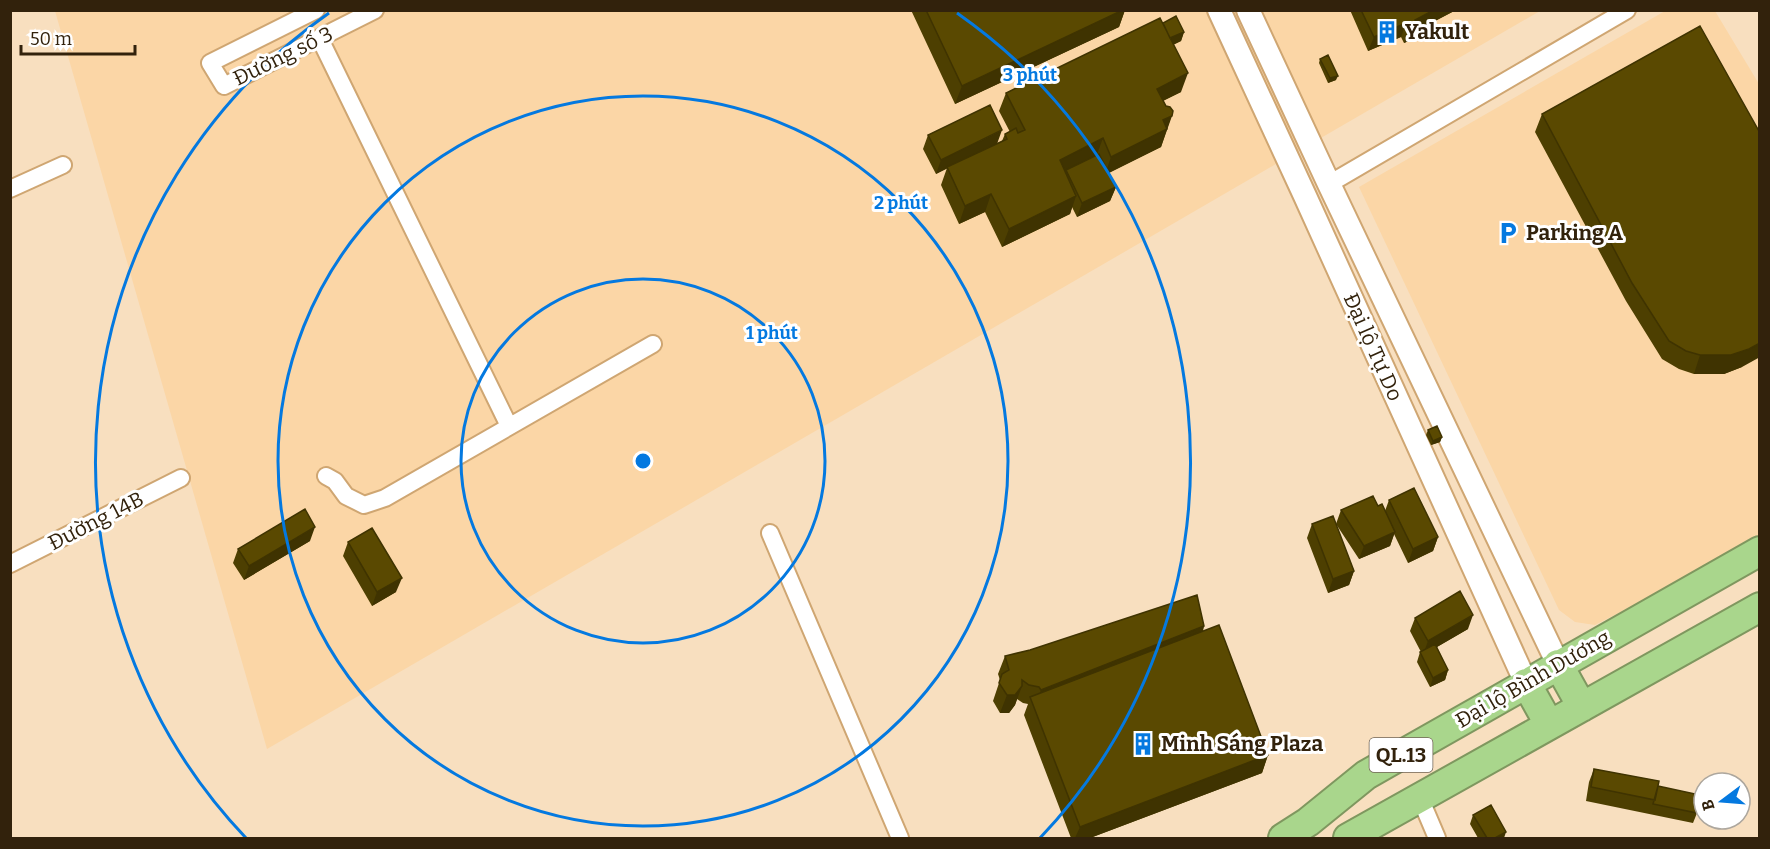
<svg xmlns="http://www.w3.org/2000/svg" width="1770" height="849" viewBox="0 0 1770 849" font-family="Bitter,serif">
<style>
.built{fill:#fbd6a6}
.lines{fill:none;stroke-linecap:round;stroke-linejoin:round}
.street-casing{stroke:#cfa672;stroke-width:20}
.secondary-casing{stroke:#cfa672;stroke-width:26}
.highway-casing{stroke:#7f975f;stroke-width:32}
.street{stroke:#fff;stroke-width:16}
.secondary{stroke:#fff;stroke-width:22}
.highway{stroke:#a9d68c;stroke-width:28}
.wall{fill:#4d3f01}
.shaded-wall{fill:#3f3301}
.building{fill:#5a4901;stroke:#3f3301;stroke-width:1.5}
.ring{fill:none;stroke:#0479e0;stroke-width:3}
.labels{text-anchor:middle;dominant-baseline:central;stroke-width:6;stroke-linejoin:round;paint-order:stroke}
.shield{fill:#fff;stroke:#706455;stroke-width:1.5}
.shield-label{font-size:20px;font-weight:bold;fill:#32220c}
.poi-label{font-size:21px;font-weight:bold;fill:#32220c;stroke:#fff;text-anchor:start}
.street-label{font-size:21px;fill:#32220c;stroke:#fff}
.centre{fill:#0479e0;stroke:#fff;stroke-width:3}
.ring-label{font-size:18px;text-anchor:middle;font-weight:bold;fill:#0479e0;stroke:#fff;stroke-width:6;stroke-linejoin:round;paint-order:stroke}
</style>
<rect width="100%" height="100%" fill="#f8dfbf"/>
<path class="built" d="M55,11H1540L267,749Z
M1665,11H1715L1759,84V536L1648,598L1595,625L1575,622L1559,610L1359,187Z"/>
<g class="lines">
<g class="street-casing">
<path id="street" d="M316,10L210,63L224,86L375,10
M320,39L509,426
M1329,184L1627,10
M10,189L63,165
M326,476L335,481L346,496L364,505L385,498L653,344
M770,533L900,838
M10,564L181,478
M1420,798L1437,838"/>
</g>
<g class="secondary-casing">
<path id="secondary" d="M1219,10L1305,196L1526,683
M1248,10L1329,184L1558,664"/>
</g>
<g class="highway-casing">
<path id="highway" d="M1558,664L1582,707
M1526,683L1549,724
M1283,838L1308,822L1366,775L1760,551
M1348,838L1760,607"/>
</g>
<use href="#street" class="street"/>
<use href="#secondary" class="secondary"/>
<use href="#highway" class="highway"/>
</g>
<path class="wall" d="M911,10H1125L1119,27L955,104Z
M1350,10H1456L1416,31L1413,39L1404,43L1401,37L1368,51Z
M1163,23L1184,32L1181,41L1173,45L1181,92L1163,101L1166,106L1173,111L1161,147L1108,173L1116,187L1110,201L1077,217L1072,207L1070,214L1002,247L985,212L959,224L941,185L947,168L936,174L923,149L928,135L997,144L1002,141L1005,134L1010,132L999,111L1006,93Z
M1320,59L1336,80L1328,83L1319,63Z
M1542,114L1742,367L1724,374H1694L1679,369L1662,359L1626,301L1535,132Z
M1428,430L1442,437L1440,442L1431,445L1426,435Z
M1389,500L1438,537L1433,551L1408,563L1394,534L1390,546L1359,559L1336,524L1341,510L1378,506L1385,511Z
M1312,524L1354,571L1349,585L1328,593L1307,538Z
M310,541L244,580L233,563L238,549Z
M348,542L396,592L372,606L343,556Z
M1415,618L1468,629L1437,647L1448,670L1445,680L1430,687L1417,662L1420,652H1421L1410,631Z
M1204,626L1203,631L1268,755L1262,773L1090,838H1071L1024,715L1028,704L1023,703L1017,699L1015,705L1009,713H1000L993,701L1000,680L998,674L1005,656Z
M1594,769L1658,786L1697,813L1693,823L1586,801L1589,782Z
M1473,815L1504,838H1478L1470,824Z"/>
<path class="shaded-wall" d="M1123,10H1125L1119,27L955,104L962,86Z
M1434,10H1456L1416,31L1413,39L1404,43L1409,30L1415,20Z
M1406,23L1401,37L1368,51L1374,37Z
M1184,32L1181,41L1166,48L1169,39Z
M1188,73L1181,92L1150,107L1157,89Z
M1338,76L1336,80L1328,83L1330,78Z
M1172,116L1161,147L1105,175L1111,157L1163,120Z
M1002,130L997,144L936,174L941,160Z
M1103,138L1096,157L1066,170L1065,172L1060,160Z
M1116,187L1110,201L1077,217L1082,203Z
M991,194L985,212L959,224L965,206Z
M1076,196L1070,214L1002,247L1009,229Z
M1760,343V357L1742,367L1724,374H1694L1700,355Z
M1442,437L1440,442L1431,445L1433,441Z
M315,527L310,541L244,580L249,566Z
M1395,532L1390,546L1359,559L1364,546Z
M1438,537L1433,551L1408,563L1413,549Z
M1354,571L1349,585L1328,593L1333,579Z
M402,578L396,592L372,606L377,592Z
M1473,615L1468,629L1423,655L1428,641Z
M1204,626L1198,644L1034,708L1041,690Z
M1448,670L1445,680L1430,687L1433,678Z
M1022,686L1015,705L1009,713H1000L1007,695Z
M1268,755L1262,773L1090,838H1075L1080,827Z
M1506,832L1504,838H1495Z"/>
<path class="building" d="M926,10H1123L962,86Z
M1361,10H1434L1415,20L1418,25L1409,30L1406,23L1374,37Z
M1176,16L1184,32L1170,38L1163,23Z
M1160,18L1188,73L1157,89L1166,106L1170,107L1173,111L1172,116L1163,120L1167,129L1111,157L1103,138L1060,160L1076,196L1009,229L991,194L965,206L947,167L1007,139L1005,134L1016,128L1018,133L1025,130L1006,93Z
M1700,26L1760,133V343L1749,349L1731,355H1700L1686,351L1669,341L1632,283L1542,114Z
M1328,55L1338,76L1330,78L1320,59Z
M990,105L1002,130L941,160L928,135Z
M1099,154L1116,187L1082,203L1066,170Z
M1437,426L1442,437L1433,441L1428,430Z
M1414,488L1438,537L1413,549L1389,500Z
M1373,496L1378,506L1382,504L1395,532L1364,546L1341,510Z
M305,509L315,527L249,566L238,549Z
M1333,516L1354,571L1333,579L1312,524Z
M372,528L402,578L377,592L348,542Z
M1460,591L1473,615L1428,641L1415,618Z
M1197,595L1204,626L1041,690L1039,687L1029,685L1022,680V686L1015,695H1007L999,683L1002,674L1009,670L1005,656L1030,650Z
M1219,625L1268,755L1080,827L1030,697Z
M1435,644L1448,670L1433,678L1420,652Z
M1594,769L1659,781L1655,800L1591,787Z
M1658,786L1700,795L1697,813L1653,804Z
M1491,805L1506,832L1495,838H1487L1473,815Z"/>
<g class="ring">
<circle cx="643" cy="461" r="182"/>
<circle cx="643" cy="461" r="365"/>
<path d="M246 838A547 547 0 0 1 329 13M957 13A547 547 0 0 1 1040 838"/>
</g>
<defs>
<g id="building-bare" transform="scale(1.8)"><path d="M-4-6H4V6H1V3H-1V6H-4ZM-2.5-4.3h1.7v1.8h-1.7ZM.8-4.3h1.7v1.8H.8ZM-2.5-1h1.7V.8h-1.7ZM.8-1h1.7V.8H.8Z" fill="#0479e0" stroke="#fff" stroke-width="2.5" paint-order="stroke"/></g>
<g id="parking-bare" transform="scale(1.8)"><path d="M-3.5-5.5H1a3.5 3.5 0 0 1 0 7H-1V5.5H-3.5ZM-1-3.4V-.6H.8a1.4 1.4 0 0 0 0-2.8Z" fill="#0479e0" stroke="#fff" stroke-width="2.5" paint-order="stroke"/></g>
</defs>
<g fill-rule="evenodd">
<use href="#building-bare" x="1387" y="32"/>
<use href="#parking-bare" x="1508" y="233"/>
<use href="#building-bare" x="1143" y="744"/>
</g>
<g class="labels">
<rect class="shield" x="1369.5" y="738" width="63" height="34" rx="4.5"/>
<g class="shield-label">
<text x="1401" y="755">QL.13</text>
</g>
<g class="poi-label">
<text x="1405" y="32">Yakult</text>
<text x="1526" y="233">Parking A</text>
<text x="1161" y="744">Minh Sáng Plaza</text>
</g>
<g class="street-label">
<text transform="translate(283 56) rotate(-26)">Đường số 3</text>
<text transform="translate(1373 347) rotate(66)">Đại lộ Tự Do</text>
<text transform="translate(96 521) rotate(-27)">Đường 14B</text>
<text transform="translate(1533 679) rotate(-30)">Đại lộ Bình Dương</text>
</g>
</g>
<circle cx="643" cy="461" r="9" class="centre"/>
<g class="ring-label">
<text x="1030" y="81">3 phút</text>
<text x="901" y="209">2 phút</text>
<text x="772" y="339">1 phút</text>
</g>
<rect width="1770" height="849" fill="none" stroke="#32220c" stroke-width="24"/>
<g transform="translate(1722 801) rotate(254)"><circle r="28" fill="#ffffff" stroke="#ada79e" stroke-width="1.5"/>
<path d="M0-4.5L10 22L0 15L-10 22Z" fill="#0479e0"/>
<text y="-9" font-size="16" font-weight="bold" text-anchor="middle" fill="#32220c">B</text>
</g>
<path d="M21 45v9h114v-9" fill="none" stroke="#32220c" stroke-width="3"/>
<text x="30" y="45" font-size="18" fill="#32220c" stroke="#ffffff" stroke-width="4.5" paint-order="stroke">50 m</text>
</svg>
